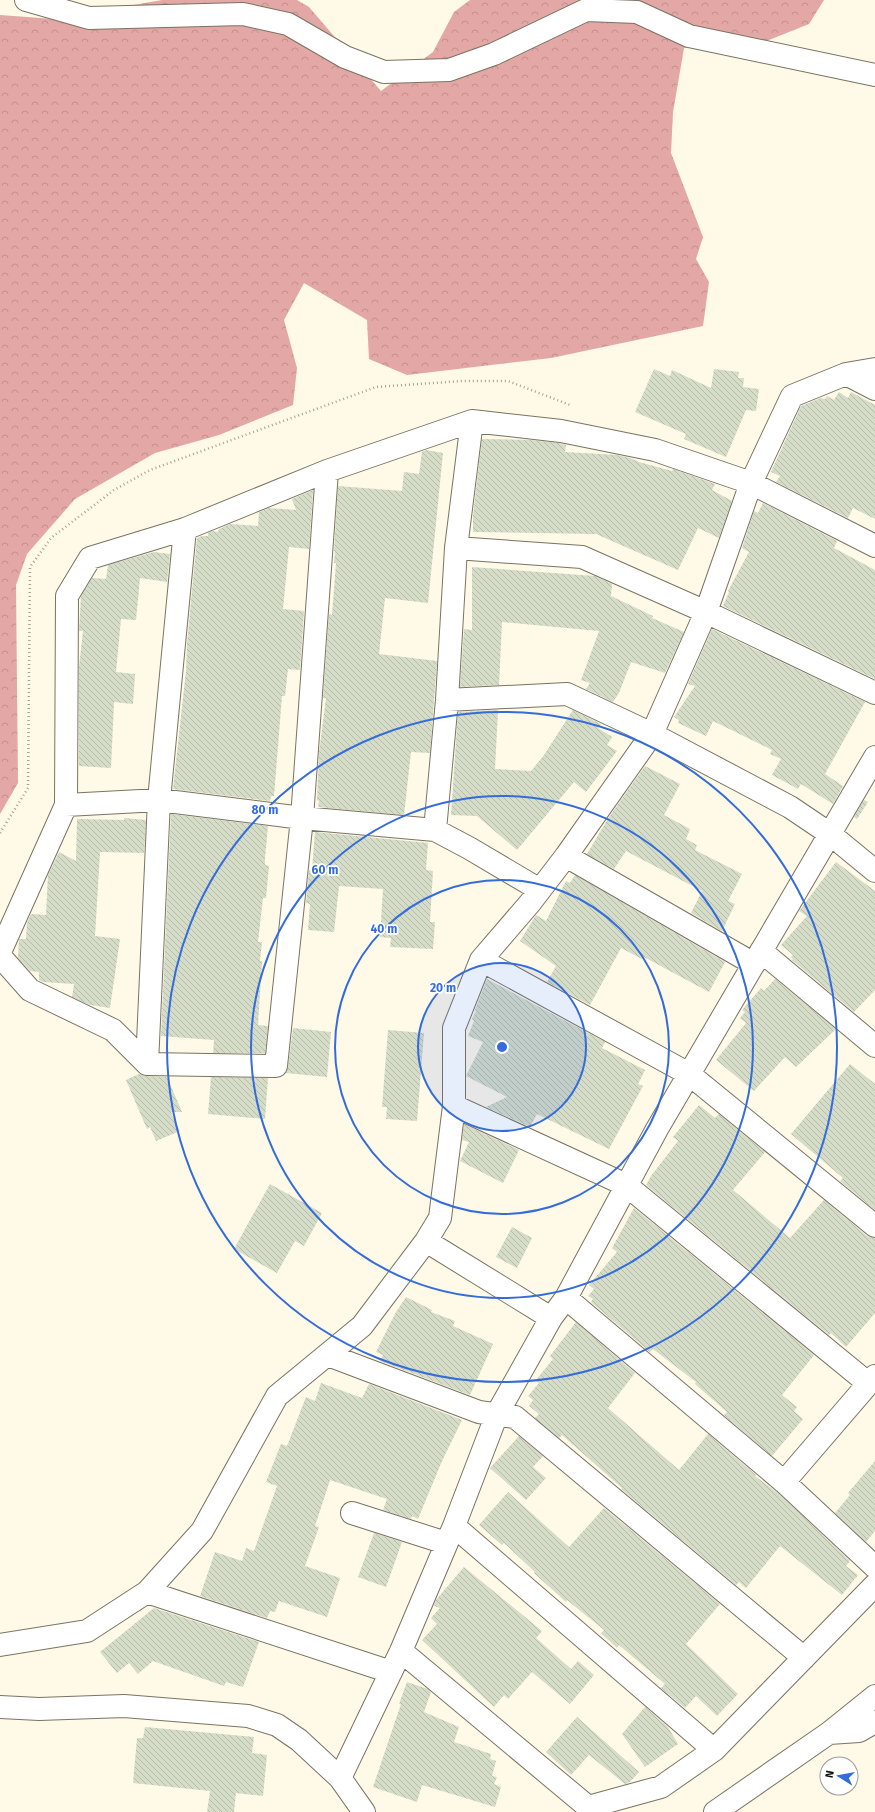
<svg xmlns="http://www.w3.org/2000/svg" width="875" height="1812" viewBox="0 0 875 1812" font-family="'Fira Sans',sans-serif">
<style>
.forest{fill:url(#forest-crowns)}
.building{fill:url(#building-back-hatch)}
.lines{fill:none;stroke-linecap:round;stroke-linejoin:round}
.street-casing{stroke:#7a7361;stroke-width:24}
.path{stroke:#a7a295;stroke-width:2.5;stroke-dasharray:1 3;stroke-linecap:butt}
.street{stroke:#fff;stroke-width:22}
.ring{fill:none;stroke:#346cdb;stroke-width:2}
.centre{fill:#346cdb;stroke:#fff;stroke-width:2}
.ring-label{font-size:12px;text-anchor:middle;font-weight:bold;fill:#346cdb;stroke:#fff;stroke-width:3.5;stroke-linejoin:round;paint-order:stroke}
</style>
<defs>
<pattern id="forest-crowns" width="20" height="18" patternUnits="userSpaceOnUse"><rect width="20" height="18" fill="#e3a7a5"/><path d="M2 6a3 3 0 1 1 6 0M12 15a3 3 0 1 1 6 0" fill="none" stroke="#c28f8d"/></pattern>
<pattern id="building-back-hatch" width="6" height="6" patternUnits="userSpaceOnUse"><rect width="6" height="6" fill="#d5dcc8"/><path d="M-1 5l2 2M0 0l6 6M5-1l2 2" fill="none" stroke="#b6bcaa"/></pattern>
</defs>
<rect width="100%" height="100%" fill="#fff9e8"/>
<path class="forest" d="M162,0H297L309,7L381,91L433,52L454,12L470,0H824L809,24L769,40L684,48L673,112L671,153L703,237L696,259L709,282L703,326L551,358L407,375L369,359L367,320L304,283L284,320L297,368L293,405L219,435L155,453L75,499L27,554L16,585L18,783L0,814V15L54,19Z"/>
<path class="building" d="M654,369L670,376L672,370L711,388L714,369L739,372L738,378H744L743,387L759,389L756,411L746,410L726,457L684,439L686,434L635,412Z
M839,392L848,398L851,392L875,405V519L853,508L848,518L776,482L780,476L771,472L801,406L821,398L825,399L827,396L834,400Z
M482,439L531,440L559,443L566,445L565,452L617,455L630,458L639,462L672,471L673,469L715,484L712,490L732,501L719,538L698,528L678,570L596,534L473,532V516Z
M426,450L443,453L428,603L385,598L379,654L437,661L430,753L411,752L404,815L318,807L319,801L317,800L319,753L326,698H323L329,614L332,615L336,563H334L335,551H334L338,486L402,491L404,472L419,474L422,452Z
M313,490L309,549L289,547L283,609L304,611L300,670L288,669L285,696H282L274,796H271L270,801L173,789L186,671L187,644L197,538L202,536H208V533L212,531L218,532L219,529L230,524L258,526L259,512L269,508L296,510L292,499Z
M763,503L837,541L834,548L875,570V679L723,606L729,592L728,591L749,552L742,548L754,511L758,513Z
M154,552L170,554L167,582L140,578L136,620L121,619L116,672L135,674L133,704L114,702L111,768L79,766V667L83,631H79L81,596L92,578L106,579L108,565Z
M472,567L595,576L612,584L611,596L653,616L652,618L684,632L665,673L631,662L619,693L613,702L586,689L590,683L581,680L599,631L502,622L499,685L460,687L464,629L472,630Z
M712,629L865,702L825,774L843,786L833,804L801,784L798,789L772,775L781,759L770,754L772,750L713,721L706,736L678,723L679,720L674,717L695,686L688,684Z
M498,710L495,769L531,771L544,755L573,710L601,724L598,728L612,737L607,745L617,751L586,792L574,782L517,850L477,816L451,815L458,712Z
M645,766L680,784L664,815L690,829L686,839L697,845L695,850L742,874L728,901L735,904L722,931L691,913L702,891L626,851L614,869L587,854L609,817Z
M864,800L868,802L857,819L854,817Z
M171,814L268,826L265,858V865L269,866L266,898H263L258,942H262L260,961H262L258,1025L268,1026L265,1053H213L214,1040L161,1036Z
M124,818L146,820L144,853L100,852L95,936L120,939L110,1008L90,1005L72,997L74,984L43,982L39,980V972L30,971L18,958L19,939H26L27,923L31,914L46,915L48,875L59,852L76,861L77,819L124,820Z
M315,832L428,843L426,870L433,871L430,922H435L433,949L390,947L391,938L380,937L383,889L339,886L334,932L308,930L310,904L306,903L309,870H312Z
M836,862L875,891V990L854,1012L792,960L793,959L791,957L793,955L781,945L807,916L799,911Z
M575,875L725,962L709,992L644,957L642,959L621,948L590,1005L547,982L556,966L520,941L536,915L546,921L566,881L570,883Z
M487,979L605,1042L602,1048L645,1070L638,1084L643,1086L609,1149L537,1114L530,1127L486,1107L507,1097L466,1076L483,1042L468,1036L474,1021L472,1019L476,1011L475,1010Z
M775,979L836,1029L796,1067L785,1057L754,1091L716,1060L746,1023L740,1018L745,1012L742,1010L761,988L764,991Z
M293,1028L331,1032L327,1077L286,1073L288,1067Z
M388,1030L424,1033L417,1121L386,1119L387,1107H382Z
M850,1064L875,1084V1210L840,1181L843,1178L791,1134Z
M139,1074L146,1076L167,1077L182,1112H171L180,1131L156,1141L150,1127L147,1129L126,1080Z
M211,1077L268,1078L265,1119L208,1114Z
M699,1105L715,1118L719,1114L765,1152L733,1190L790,1238L824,1200L867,1236L875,1238V1313L846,1347L831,1333L829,1335L646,1185L651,1176L678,1141L673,1137Z
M464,1124L519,1150L503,1183L460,1161L469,1142L462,1140Z
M270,1184L322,1213L304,1246L295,1241L277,1273L234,1249Z
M634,1208L814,1355L782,1395L797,1407L794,1411L803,1419L772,1456L724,1415L727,1412L695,1384L696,1382L653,1349L650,1352L591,1302L593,1299L588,1296L594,1289L589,1285L617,1252L612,1248Z
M512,1227L532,1238L517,1268L496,1257Z
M406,1297L432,1310L431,1312L455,1321L453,1326L493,1344L470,1395L380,1361L383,1355L376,1352L396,1312Z
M576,1322L635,1373L608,1408L679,1470L708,1434L756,1475L755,1476L778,1493L850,1561L846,1566L858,1575L842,1595L780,1546L746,1588L739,1582L736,1585L621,1489L622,1488L562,1435L559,1438L535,1418L539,1414L529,1406L533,1400L528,1396L539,1383L536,1380L553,1359L550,1356Z
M321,1383L362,1398L369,1384L462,1420L442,1461L418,1519L412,1516L411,1519L383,1510L387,1499L330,1480L315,1526L319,1527L305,1566L340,1578L327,1617L279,1601L275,1612L270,1611L267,1618L200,1596L215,1552L242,1561L246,1548L254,1551L277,1486L266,1482L281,1444L287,1446L306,1397L315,1401Z
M519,1436L543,1456L533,1467L546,1478L526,1500L490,1468Z
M875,1461V1531L866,1542L835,1513L850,1495L848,1493Z
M508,1492L569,1547L604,1508L720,1604L686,1644L738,1694L717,1716L696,1696L685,1708L661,1688L665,1684L619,1645L617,1648L601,1633L604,1630L567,1600L566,1602L534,1573L535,1572L504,1543L502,1545L479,1525Z
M374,1533L402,1542L386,1587L358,1577Z
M464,1567L542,1631L536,1638L571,1669L578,1661L594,1675L570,1704L532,1672L508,1699L504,1695L494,1707L422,1640L437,1624L431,1618L440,1608L434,1606L436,1600Z
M154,1608L259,1642L243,1687L226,1682L224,1686L153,1661L138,1674L129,1663L117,1673L100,1652Z
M407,1682L428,1689L431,1692L424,1712L459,1727L454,1742L491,1754L490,1759L496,1761L492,1776L497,1777L494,1784L501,1787L495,1807L422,1785L417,1802L373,1787L401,1704H399Z
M645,1707L668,1727L678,1744L645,1767L622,1734Z
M577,1717L639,1772L630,1782L625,1784L589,1755L571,1775L546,1752Z
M145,1727L254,1737L252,1753L267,1755L263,1796L236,1793L234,1812H207L210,1791L133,1783L137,1738H143Z"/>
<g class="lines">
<g class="street-casing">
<path id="street" d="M26,0L89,18L243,14L288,24L345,57L384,72L449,70L494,54L586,10L637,12L689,36L875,75
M846,374L875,389
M456,548L582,557L706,612L875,693
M447,700L567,694L652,734L790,807L830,834L875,871
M66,805L159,800L302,818L435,830L469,848L540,890
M435,830L447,700L456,548L472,421
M566,856L754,964
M761,951L875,1046
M0,952L66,805L67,596L90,558L185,529L327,471L472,421L561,431L655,450L751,483L875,546
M0,956L30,990L113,1030L147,1064L276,1066L302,818L327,471
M481,960L689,1074L875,1226
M147,1064L159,800L185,529
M454,1106L626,1185L869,1384
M426,1241L551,1318
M566,1298L784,1482L875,1567
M328,1355L479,1412L515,1417L804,1658
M784,1482L875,1376
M352,1513L446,1543
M454,1526L714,1750
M147,1592L391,1672
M0,1645L87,1631L147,1592L202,1531L277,1396L362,1326L426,1241L440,1218L454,1106V1028L481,960L530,903L566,856L652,734L706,612L751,483L792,396L846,374L875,369
M401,1651L588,1807L661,1787L714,1750L875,1585
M0,1707L39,1709L124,1706L248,1716L277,1725L299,1740L340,1778L364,1812
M829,1733L859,1731L875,1722
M340,1778L401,1651L454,1526L497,1414L551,1318L566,1298L657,1129L875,757
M715,1812L829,1733L875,1696"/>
</g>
<path class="path" d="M0,833L28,788L30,567L51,538L114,490L150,470L376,387L462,381H508L570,405"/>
<use href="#street" class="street"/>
</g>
<circle cx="502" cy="1047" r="84" fill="#346cdb" fill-opacity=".12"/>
<g class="ring">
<circle cx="502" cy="1047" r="84"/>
<circle cx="502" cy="1047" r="167"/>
<circle cx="502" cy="1047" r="251"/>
<circle cx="502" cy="1047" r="335"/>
</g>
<circle cx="502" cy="1047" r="6" class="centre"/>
<g class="ring-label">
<text x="265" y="814">80 m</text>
<text x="325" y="874">60 m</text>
<text x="384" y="933">40 m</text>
<text x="443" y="992">20 m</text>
</g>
<g transform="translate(839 1776) rotate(281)"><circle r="19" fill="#ffffff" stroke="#9f9e9c"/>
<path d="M0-3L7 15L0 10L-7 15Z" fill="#346cdb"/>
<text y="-6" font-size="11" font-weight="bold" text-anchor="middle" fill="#0f0d07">N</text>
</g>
</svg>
